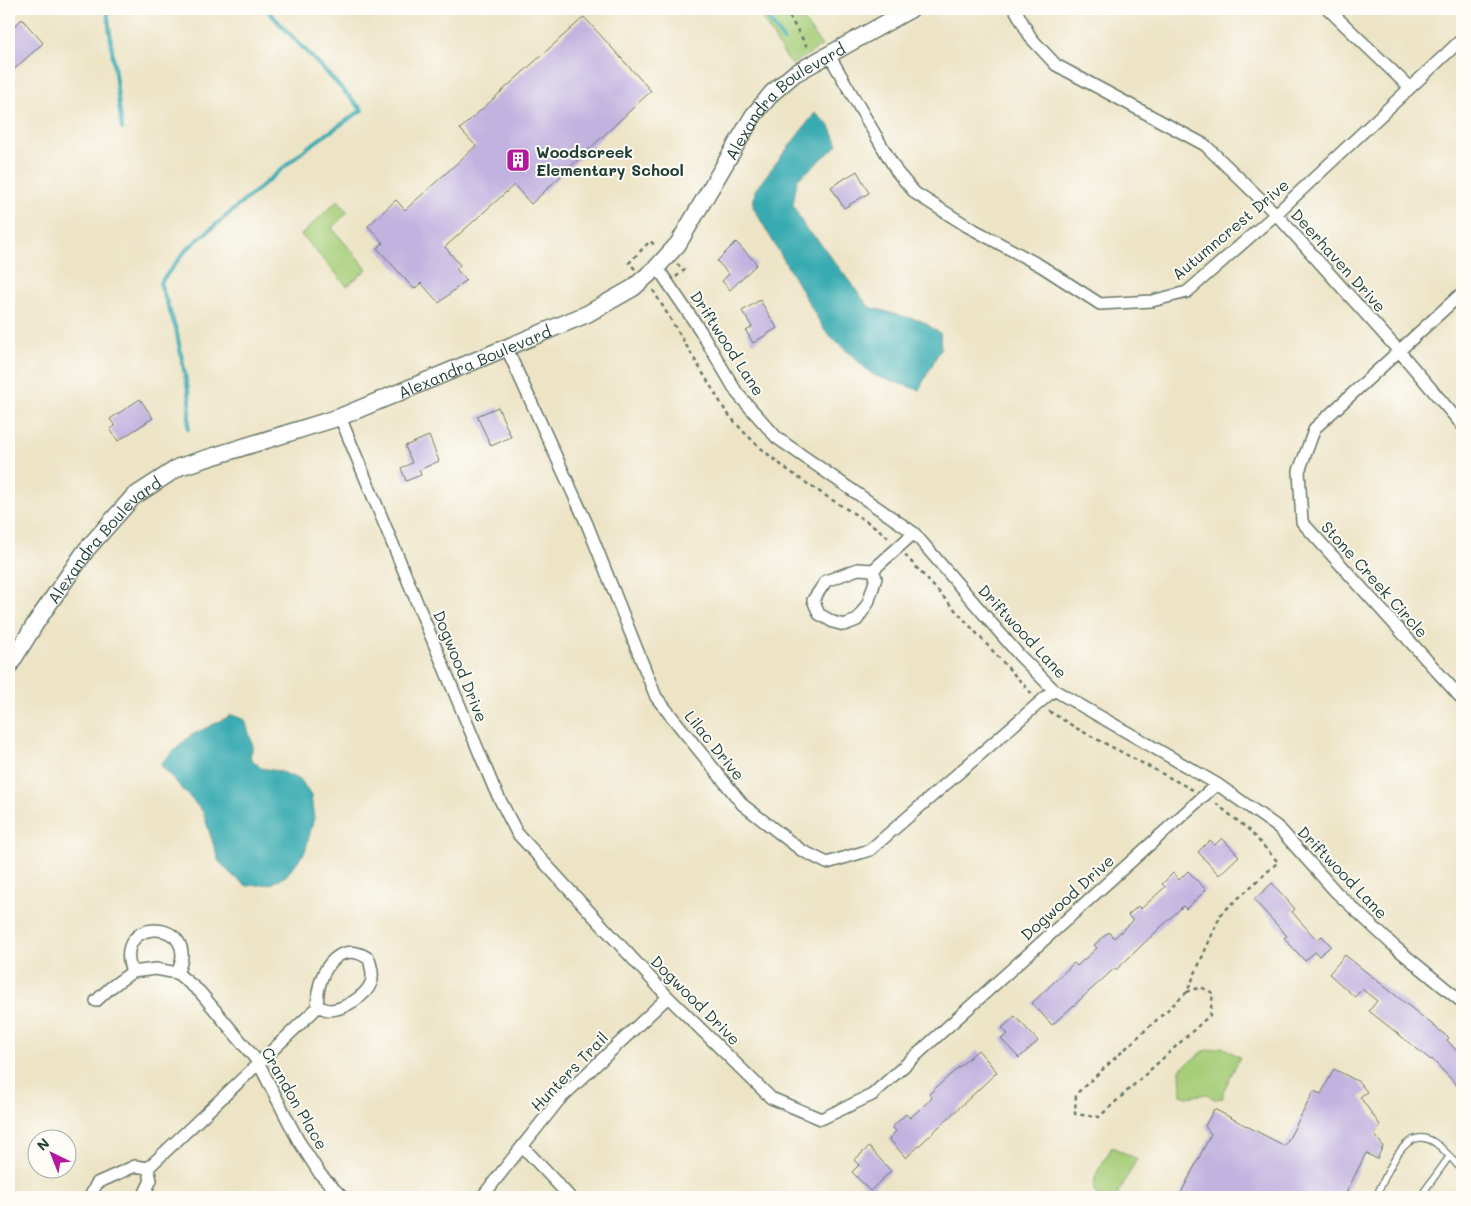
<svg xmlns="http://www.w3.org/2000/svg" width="1471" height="1206" viewBox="0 0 1471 1206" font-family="Mali,sans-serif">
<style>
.green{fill:#a6cd78;stroke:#628556}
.water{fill:#38abb1;stroke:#2c7472}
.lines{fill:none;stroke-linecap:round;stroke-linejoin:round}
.stream{stroke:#38abb1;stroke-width:4}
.building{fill:#c1b2df}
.lane-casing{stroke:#677767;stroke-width:8}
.street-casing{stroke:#677767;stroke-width:14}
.secondary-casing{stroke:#677767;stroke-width:19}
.path{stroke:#677767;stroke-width:2.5;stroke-dasharray:4 4;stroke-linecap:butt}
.lane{stroke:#fff;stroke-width:5.5}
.street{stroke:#fff;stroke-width:11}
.secondary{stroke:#fff;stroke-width:16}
.labels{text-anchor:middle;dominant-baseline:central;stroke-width:4;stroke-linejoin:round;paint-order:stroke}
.street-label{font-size:16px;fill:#1f3d34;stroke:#fdfcf7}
.poi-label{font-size:16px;font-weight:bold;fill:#1f3d34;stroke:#fdfcf7;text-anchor:start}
</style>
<rect width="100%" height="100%" fill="#fdfcf7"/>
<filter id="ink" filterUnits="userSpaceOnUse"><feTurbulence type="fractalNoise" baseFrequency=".02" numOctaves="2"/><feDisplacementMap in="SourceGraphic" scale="10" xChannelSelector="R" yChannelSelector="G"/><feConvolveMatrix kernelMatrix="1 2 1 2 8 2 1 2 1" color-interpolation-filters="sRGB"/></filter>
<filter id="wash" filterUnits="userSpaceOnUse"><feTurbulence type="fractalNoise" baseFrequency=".0096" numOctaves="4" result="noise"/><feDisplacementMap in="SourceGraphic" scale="20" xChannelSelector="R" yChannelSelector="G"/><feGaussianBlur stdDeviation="1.12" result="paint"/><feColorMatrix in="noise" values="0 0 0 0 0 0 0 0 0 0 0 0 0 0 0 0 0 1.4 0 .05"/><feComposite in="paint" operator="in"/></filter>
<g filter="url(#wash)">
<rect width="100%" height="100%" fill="#ede4c6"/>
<path class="green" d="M756,9H796L822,46L791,65Z
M338,200L348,212L332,228L367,269L347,286L301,235Z
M1222,1047L1240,1057L1223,1092V1098L1214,1099L1207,1094L1187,1097L1181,1095L1180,1069L1204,1051Z
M1112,1147L1137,1159L1116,1197H1098C1085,1184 1105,1160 1112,1147Z"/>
<path class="water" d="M815,113L830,126L838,145L797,180L793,205L806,230L817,239L869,307L922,321L940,333L941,348L919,390L873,375L825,331L753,207L755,190Z
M232,715L245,720L253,746L250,757L261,768L279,771L301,780L311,796L314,818L305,852L286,876L271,884L247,886L233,876L219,862L203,812L160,764L190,736Z"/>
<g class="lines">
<path class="stream" d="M107,9L122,129
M762,9L784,41
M188,429L190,400L176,329L160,283L187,249L308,147L362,110L266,9"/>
</g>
<g id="blocks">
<path class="building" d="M584,17L651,91L531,204L514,185L445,247L460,265L456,269L466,280L439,303L421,283L414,289L377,248L383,243L368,226L396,200L405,210L476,146L460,129Z
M22,19L43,43L9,74V31Z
M857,171L869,193L844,208L831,187Z
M736,242L757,264L730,290L722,281L729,274L717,261Z
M760,300L777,328L753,343L746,331L752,327L742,311Z
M140,399L153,418L118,441L110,429L115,426L110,419Z
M498,407L511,437L491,446L477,416Z
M429,436L439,461L419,470L421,475L406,481L401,468L412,463L405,446Z
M1222,838L1239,856L1219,875L1198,852L1210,840L1215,845Z
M1188,871L1206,890L1186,909L1183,906L1116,970L1115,968L1052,1025L1032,1003L1074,963L1077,966L1097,948L1094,945L1109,932L1114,938L1133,921L1128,915L1138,906L1141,909L1165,887L1162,884L1173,873L1179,880Z
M1272,883L1295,909L1292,912L1317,940L1322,936L1331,946L1319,956L1315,952L1305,961L1284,938L1287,936L1254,900Z
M1345,955L1449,1038L1447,1040L1462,1057V1091L1432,1059L1431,1060L1369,1011L1377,1001L1362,989L1355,997L1329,974Z
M1015,1016L1038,1041L1019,1058L1001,1039L1008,1034L1002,1028Z
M978,1050L997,1072L906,1158L889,1139L896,1131L892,1127L906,1114L910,1118L932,1098L929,1094Z
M1334,1069L1359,1082L1367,1092L1360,1097L1380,1125L1375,1135L1383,1146L1377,1159L1366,1153L1344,1197H1179L1211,1134L1205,1126L1214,1109L1285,1146L1314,1091L1321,1094Z
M869,1147L891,1171L870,1191L852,1172L859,1165L854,1160Z"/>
</g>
</g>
<g filter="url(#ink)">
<use href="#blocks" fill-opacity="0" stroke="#677767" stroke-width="1"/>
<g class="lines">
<g class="lane-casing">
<path id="lane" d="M1376,1197C1387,1175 1405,1118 1438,1145C1447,1152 1454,1162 1462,1170
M1420,1197L1449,1157"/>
</g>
<g class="street-casing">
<path id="street" d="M1015,9L1031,38L1056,65L1205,145L1276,214L1399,351L1462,425
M1328,9L1409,87
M829,55L897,172L915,193L967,226L1041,266L1100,304L1152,301L1187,292L1276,214L1462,39
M657,267L700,330L737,393L777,438L914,533L1019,655L1054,690L1217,784L1279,828L1336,892L1395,947L1462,1002
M1462,293L1315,428L1299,471L1302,522L1462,699
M506,347L587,524L656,697L743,805L801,850L827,863L870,850L1054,690
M340,417L494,788L517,833L668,997L771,1098L821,1119L872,1095L1217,784
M873,570L876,578L868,603L857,620L844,625L833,622L819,614L813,600L826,581L858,569L873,570L914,533
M132,972C110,914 204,918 177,973
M96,1001L110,988L132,972L156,969L177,973L200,992L258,1062L298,1140L320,1174L342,1197
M523,1147L570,1197
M148,1168L318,1007C314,978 337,936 369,959C371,967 374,975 371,983C366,996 343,1010 329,1010C326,1010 321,1007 318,1007
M90,1197L97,1183L135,1166L148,1168
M143,1197L151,1180L148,1168
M482,1197L559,1100L668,997"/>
</g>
<g class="secondary-casing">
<g id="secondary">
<path id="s1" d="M9,666L37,621L86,550L133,497L179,467L340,417L587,314L633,288L657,267L678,244L753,116L772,93L794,74L911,9"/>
</g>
</g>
<path class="path" d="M785,9L809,50
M635,269L629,263L650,241L656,246
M676,277L684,270L677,264
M653,290L725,410C765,462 822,493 877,528L891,540
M905,555L1033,695
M1049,711L1076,728L1193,790
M1187,992L1201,987L1213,993L1210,1015L1099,1117L1075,1114L1076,1094L1187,992L1221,914L1278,862L1249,830L1213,801"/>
<use href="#lane" class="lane"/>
<use href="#street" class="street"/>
<use href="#secondary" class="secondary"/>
</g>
</g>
<defs>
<g id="building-square" transform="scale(1.25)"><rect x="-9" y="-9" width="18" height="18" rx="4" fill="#b5179e" stroke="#fdfcf7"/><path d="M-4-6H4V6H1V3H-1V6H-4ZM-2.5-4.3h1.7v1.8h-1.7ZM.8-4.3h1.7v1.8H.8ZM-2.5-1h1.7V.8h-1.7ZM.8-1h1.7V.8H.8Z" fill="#fff"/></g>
</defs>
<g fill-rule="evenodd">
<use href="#building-square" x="518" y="160"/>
</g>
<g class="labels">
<g class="street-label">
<text stroke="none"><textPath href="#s1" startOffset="999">Alexandra Boulevard</textPath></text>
<text transform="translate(1230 229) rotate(-40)">Autumncrest Drive</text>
<text transform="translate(1339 260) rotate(48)">Deerhaven Drive</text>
<text transform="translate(728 343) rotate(57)">Driftwood Lane</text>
<text stroke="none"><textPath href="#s1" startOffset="579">Alexandra Boulevard</textPath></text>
<text stroke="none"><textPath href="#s1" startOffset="159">Alexandra Boulevard</textPath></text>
<text transform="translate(1375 579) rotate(48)">Stone Creek Circle</text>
<text transform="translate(1023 631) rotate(47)">Driftwood Lane</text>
<text transform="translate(461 666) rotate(68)">Dogwood Drive</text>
<text transform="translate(715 745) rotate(51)">Lilac Drive</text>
<text transform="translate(1343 872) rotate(46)">Driftwood Lane</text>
<text transform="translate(1067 897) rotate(-42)">Dogwood Drive</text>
<text transform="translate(696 1000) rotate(45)">Dogwood Drive</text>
<text transform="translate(569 1071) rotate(-46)">Hunters Trail</text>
<text transform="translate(295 1098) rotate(60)">Crandon Place</text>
</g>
<g class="poi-label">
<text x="536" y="151">Woodscreek<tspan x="536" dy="18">Elementary School</tspan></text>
</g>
</g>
<rect width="1471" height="1206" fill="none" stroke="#fdfcf7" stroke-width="30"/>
<g transform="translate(52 1154) rotate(317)"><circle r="24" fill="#fdfcf7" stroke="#a4b0a9"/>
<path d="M0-4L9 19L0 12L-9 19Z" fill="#b5179e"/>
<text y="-8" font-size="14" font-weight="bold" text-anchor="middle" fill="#1f3d34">N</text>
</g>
</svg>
